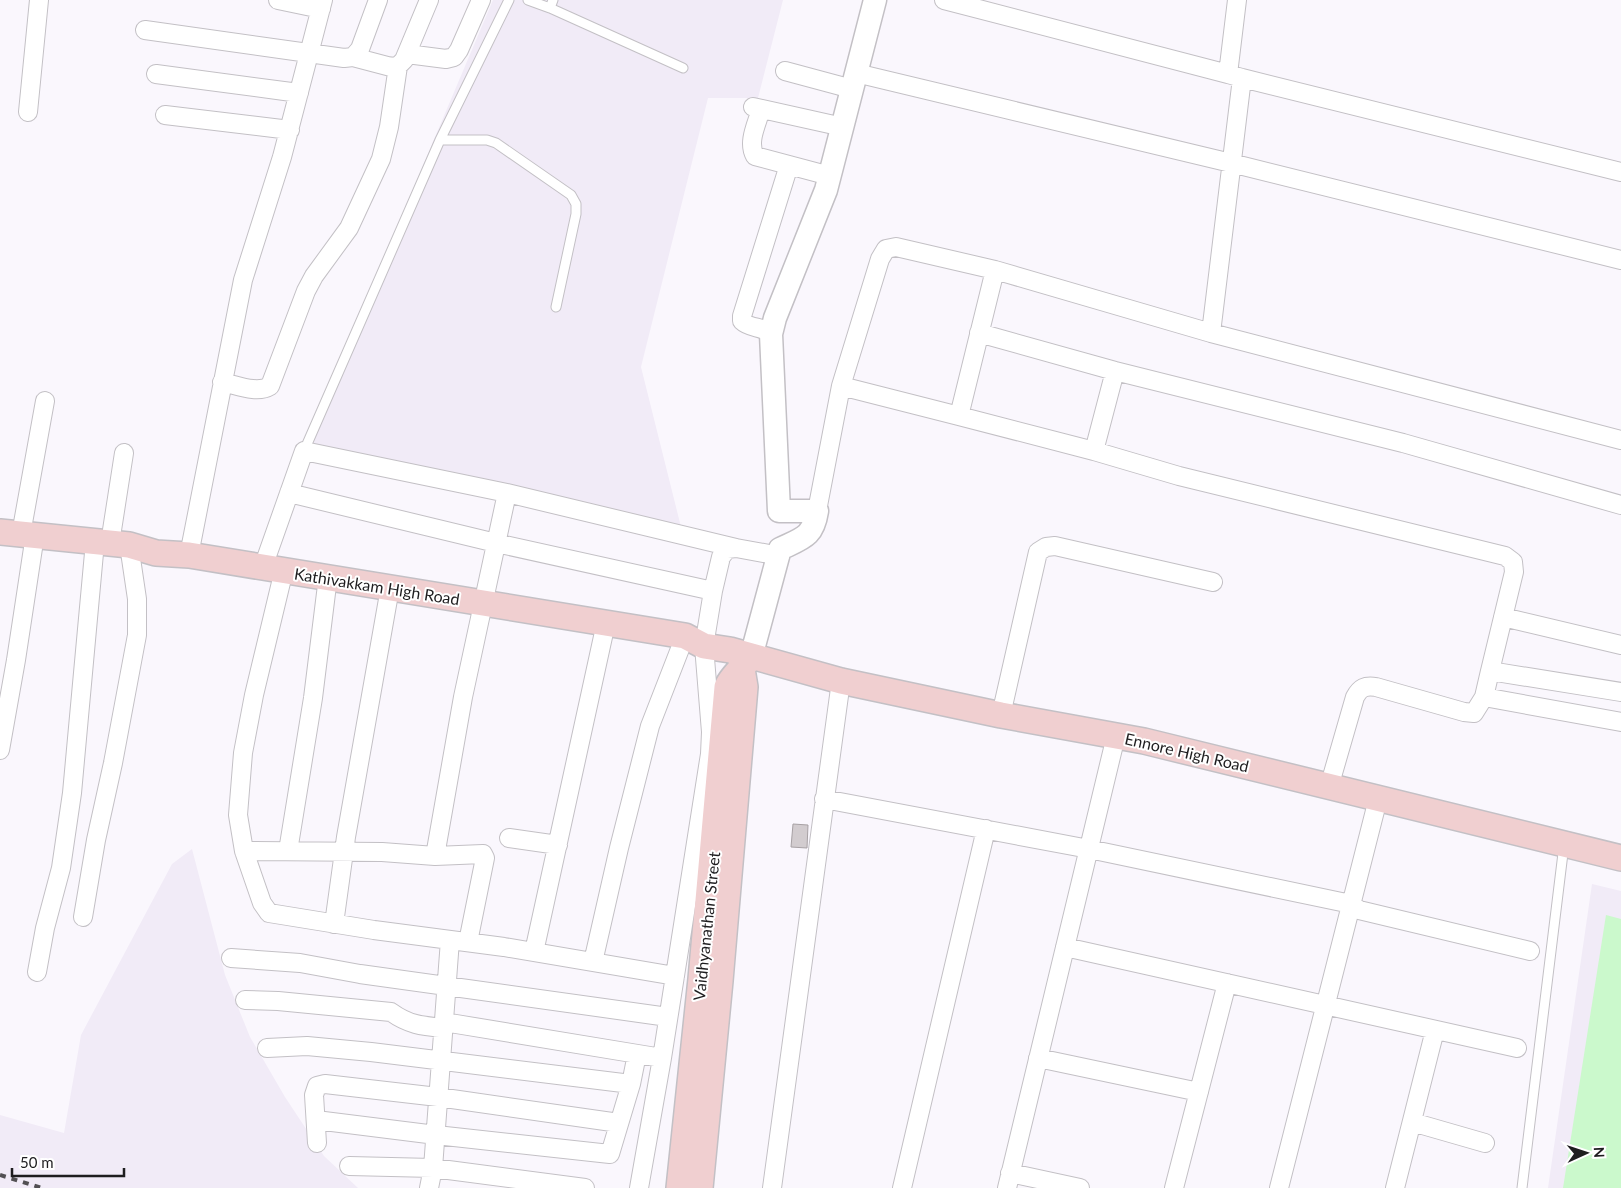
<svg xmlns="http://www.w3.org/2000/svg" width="1621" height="1188" viewBox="0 0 1621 1188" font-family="Lato,sans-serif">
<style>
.built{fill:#f1ebf7}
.green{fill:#cbf9cc}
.building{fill:#d2cccf;stroke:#a7a1a4}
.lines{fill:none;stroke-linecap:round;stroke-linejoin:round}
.service-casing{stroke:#c3c0c5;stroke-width:11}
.minor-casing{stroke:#c3c0c5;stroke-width:20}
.tertiary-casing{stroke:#c3c0c5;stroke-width:25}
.secondary-casing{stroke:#c3c0c5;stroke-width:28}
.service{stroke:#fff;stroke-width:9}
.minor{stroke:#fff;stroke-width:18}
.tertiary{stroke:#fff;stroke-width:22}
.secondary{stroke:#f0cfd0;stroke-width:25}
.rail{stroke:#525053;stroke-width:4;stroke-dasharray:6 6;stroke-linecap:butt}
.labels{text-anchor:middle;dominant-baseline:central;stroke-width:4;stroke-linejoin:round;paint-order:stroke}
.street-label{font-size:16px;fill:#1e1d1f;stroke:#fff}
</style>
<rect width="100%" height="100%" fill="#faf7fd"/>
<path class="built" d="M493,0H783L758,98H708L641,367L682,531L306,442Z
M192,849L225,975L250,1037L285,1097L324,1156L358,1188H0V1115L64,1133L81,1035L172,864Z
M1592,884L1621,891V1188H1548Z"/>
<path class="green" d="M1606,915L1621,919V1188H1563Z"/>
<path class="building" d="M793,824L808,825L807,848L791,847Z"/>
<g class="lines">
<g class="service-casing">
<path id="service" d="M528,0L550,8L553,0
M550,8L683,68
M440,140H487L496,143L571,195L576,204V214L556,307
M304,451L440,140L509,0
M1522,1188L1564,845"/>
</g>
<g class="minor-casing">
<path id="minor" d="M278,0L321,9
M944,0L1228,74
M1237,0L1228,74L1242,78L1211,333L1621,440
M145,30L344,58L353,57L360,49L378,0
M407,54L446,59L454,57L459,50L481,0
M353,57L391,67L398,66L404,60L429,0
M785,71L852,89
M856,73L1231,163L1621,260
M156,74L299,93
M1242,78L1621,172
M753,107L843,127
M761,109C757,124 747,142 755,156L830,176
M28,112L39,0
M165,115L290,130
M979,333L1115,371L1403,443L1621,505
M771,334C763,326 750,329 742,321V316L789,165
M1115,371L1094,451L1179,476L1505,556L1513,562L1514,572L1490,671L1621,692
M222,382C237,385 257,394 270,386L306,291L314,276L349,228L381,159L389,127L398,66
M841,386L880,259L886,249L896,247L995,270L1211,333
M959,416L1094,451
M289,493L496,543L713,591
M817,511L841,386L959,416L995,270
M21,534L45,401
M110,543L124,453
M189,555L243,280L282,157L323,0
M263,567L304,451L507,493L736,548
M284,570L254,695L243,753L238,815L244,851L262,903L269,913L374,930L504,947L675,976
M1503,617L1621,645
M1484,697L1621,722
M1001,715L1038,552L1046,547L1055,546L1213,582
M0,750L16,660L35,535
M1329,787L1355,697C1360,688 1365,685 1376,687L1464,712L1474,713L1484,697L1490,671
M824,799L1089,849L1351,904L1359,910L1530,951
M509,838L558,845
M244,851L382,852L435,856L483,854L485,858L468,942
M288,851L313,698L328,577
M435,856L463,697L507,493
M83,917L96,840L113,763L137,635V599L129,545
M334,924L346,837L390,588
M450,940L433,1168L585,1188
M1065,947L1517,1048
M534,952L606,623
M231,958L300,963L360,974L668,1017
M593,962L619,848L650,726L685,636
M37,972L45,928L61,868L72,793L95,542
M245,1000L278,1001L391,1012C409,1025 422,1026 444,1028
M444,1022L662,1058
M267,1048L307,1046L371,1052L631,1084
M1038,1058L1199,1092
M316,1120L436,1135L610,1154L631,1084L637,1054
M1412,1122L1485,1143
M317,1143L314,1095L317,1086L325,1084L438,1097L619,1123
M349,1166L433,1168L429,1188
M1010,1173L1080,1188
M639,1188L662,1058L710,754L711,732L704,646L713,591L721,557L727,549L736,548L780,556
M772,1188L841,681
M902,1188L986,829
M1007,1188L1116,736
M1174,1188L1227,983
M1279,1188L1378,799
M1395,1188L1435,1030"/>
</g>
<g class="tertiary-casing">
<path id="tertiary" d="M751,657L780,549C803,538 813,537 817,511H779L771,334L775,318L826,190L875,0"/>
</g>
<g class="secondary-casing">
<path id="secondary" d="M0,532L129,545L156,553L189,555L685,636L704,646L730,650L841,681L1001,715L1144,741L1621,858
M679,1188L701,979L727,687C730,678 744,666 751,657
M700,1188L720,981L745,687L742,669"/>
</g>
<use href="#service" class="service"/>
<use href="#minor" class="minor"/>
<use href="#tertiary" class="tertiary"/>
<use href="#secondary" class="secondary"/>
<path class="rail" d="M0,1175L42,1188"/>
</g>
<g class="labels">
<g class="street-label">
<text transform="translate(377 586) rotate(9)">Kathivakkam High Road</text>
<text transform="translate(1187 752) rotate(13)">Ennore High Road</text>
<text transform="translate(706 926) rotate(-84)">Vaidhyanathan Street</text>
</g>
</g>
<g transform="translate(1586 1153) rotate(87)" stroke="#ffffff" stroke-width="4" paint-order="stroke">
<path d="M0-4L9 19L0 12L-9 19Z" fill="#1e1d1f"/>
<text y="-8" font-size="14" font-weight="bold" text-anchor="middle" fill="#1e1d1f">N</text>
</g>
<path d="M12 1168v8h112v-8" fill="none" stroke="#1e1d1f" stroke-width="2.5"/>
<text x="20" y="1168" font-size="15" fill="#1e1d1f" stroke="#ffffff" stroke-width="4" paint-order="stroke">50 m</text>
</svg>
